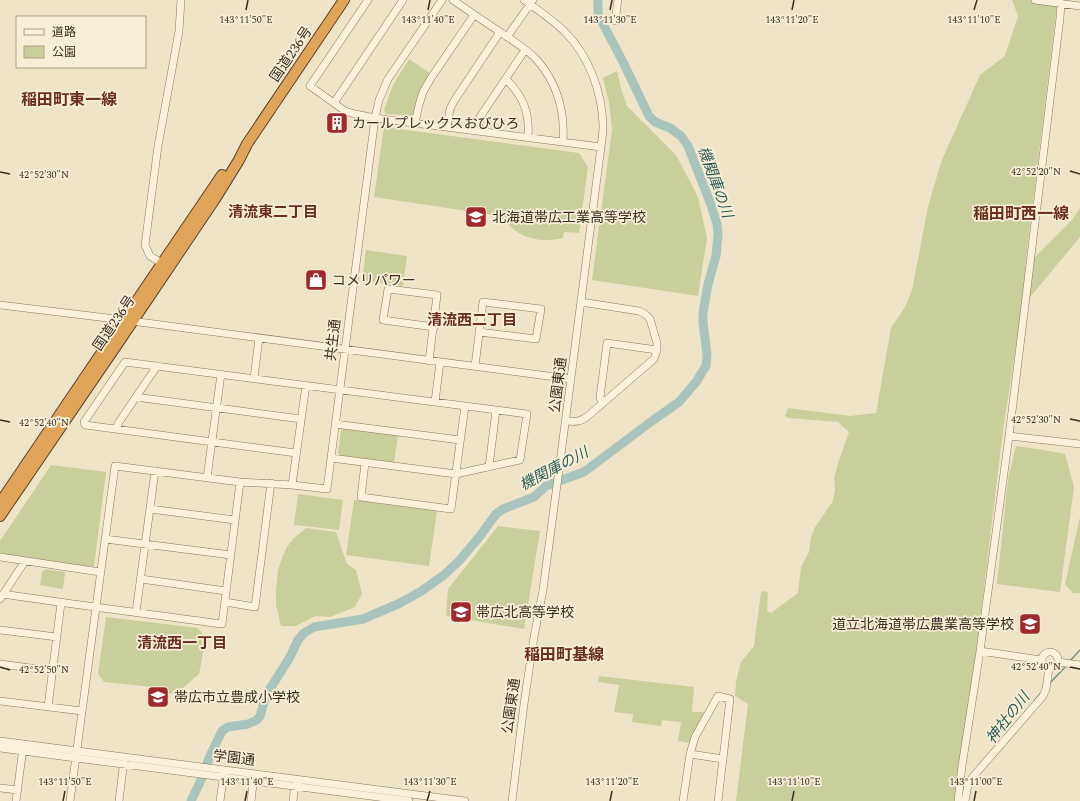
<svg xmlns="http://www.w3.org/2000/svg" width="1080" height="801" viewBox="0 0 1080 801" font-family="Spectral,'Noto Sans JP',serif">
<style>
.green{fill:#c9cf9b}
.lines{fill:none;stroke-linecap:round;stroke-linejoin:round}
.stream{stroke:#6f938a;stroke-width:1.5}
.river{stroke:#a9c4bc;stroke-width:9}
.minor-casing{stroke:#8d765c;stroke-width:8}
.highway-casing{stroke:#5b4430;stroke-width:12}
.minor{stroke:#faf1dc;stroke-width:7}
.highway{stroke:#e0a458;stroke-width:10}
.ticks{fill:none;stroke:#3d2e20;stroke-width:1.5}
.labels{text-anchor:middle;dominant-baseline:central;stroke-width:3.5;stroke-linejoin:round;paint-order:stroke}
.street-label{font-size:14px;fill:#3d2e20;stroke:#f7eed8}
.poi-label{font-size:14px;fill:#3d2e20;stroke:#f7eed8;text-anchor:start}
.water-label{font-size:15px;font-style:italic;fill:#2f5d5a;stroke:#f7eed8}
.neighbourhood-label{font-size:15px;font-weight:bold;fill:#6b2e1e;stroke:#f7eed8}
.quarter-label{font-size:16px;font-weight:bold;fill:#6b2e1e;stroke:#f7eed8}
.ticks-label{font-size:10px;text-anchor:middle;fill:#3d2e20;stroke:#f7eed8;stroke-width:3.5;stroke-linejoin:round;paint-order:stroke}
</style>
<rect width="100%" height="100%" fill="#f0e4c8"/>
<path class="green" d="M1012,0H1035L1057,6L1025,267L1072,220L1080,208V237L1022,307L1003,431L977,646L956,801H736L748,704L735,696L736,681L741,662L754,646L761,592L765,591L768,593L767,611L771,613L798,593L801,567L809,552L811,537L815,527L833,501L835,489L834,478L839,460L849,432L838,422L789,418L785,416L788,408L850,416L876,413L891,328L905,307L912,290L928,207L941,162L980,75L1005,56L1018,16Z
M409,59L430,73L419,92L414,114L411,116L386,114L384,110L393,85Z
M617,71L621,88L627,106L676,155L698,197L707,238L698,296L592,280L612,130L609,102L603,78Z
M384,127L579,153L588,167L579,233L564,232L563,238C557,239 550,241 544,240C526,240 511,230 501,216L374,197Z
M366,250L407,256L403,286L362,281Z
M344,428L398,435L394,463L341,456L338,453L341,430Z
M1016,446L1044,450L1065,454L1074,487L1060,592L997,584L1008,479Z
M51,465L106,472L94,567L0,555V541Z
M298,494L343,500L339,530L294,525Z
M354,500L437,511L429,566L346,555Z
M1080,517V593H1073L1065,584Z
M498,526L540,531L524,629L446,616L448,589Z
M306,528L336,532L347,564L356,570L362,594L355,607L330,617L315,616L296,626H281L276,605V591L278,570L282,558L287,547L294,538Z
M45,569L65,572L63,589L40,585L42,571H44Z
M106,617L198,628L206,638L199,674L176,694L164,693L161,688L104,682L98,674Z
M599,676L694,687L692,712H704L689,743L678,741L681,722L662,720L661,726L632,722L633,714L614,712L619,685L598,682Z"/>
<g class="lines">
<path class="stream" d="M1070,661L1080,650
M1050,683L1067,665
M1034,701L1041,693"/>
<path class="river" d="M598,0V15
M191,801L202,778L209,758L222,731L228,727L248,724L257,720L260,716L264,702L268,692L290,657L298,640L304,633L314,627L363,619L398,604L420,592L444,575L459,561L480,536L496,514L503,509L534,497L546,486L584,472L652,421L679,402L696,382L706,366L707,354L703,323V313L708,284L716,256L718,234L717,224L710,202L688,146L681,136L670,128L655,122L649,116L623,62L603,24"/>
<g class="minor-casing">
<path id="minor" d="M368,0L310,86L345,111L355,114L375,118L601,147
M453,0C470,12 488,24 506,36C516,43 528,50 537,60C557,83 565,112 563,142
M1035,0L1080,6
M615,21L618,0
M507,37L533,0
M506,79C523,96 530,113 528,137
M334,103L403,0
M415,123L419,105L423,92L431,78L474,15
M447,127L450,109L454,101L500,32
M478,131L480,117L525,50
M165,265L150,256L145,245L158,146L179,31L181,0
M0,305L124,320L571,379
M429,361L437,295L388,289L383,320L434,327
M475,366L483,302L541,309L536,339L479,332
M254,378L259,338
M137,396L143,398L301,419
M435,402L440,362
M602,404L600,397L607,343L657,350
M566,421C576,422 581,422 589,415L654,359L657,350V343L650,319L645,314L639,311L581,302
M335,424L460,440
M116,429L119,422L157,366
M1009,436L1080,444
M296,453L85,425L84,422L125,362L527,414L520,460L456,474L331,458
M365,463L361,497L451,509L465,406
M489,467L496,410
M207,478L221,374
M292,485L306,385
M150,509L235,520
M105,539L231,555
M0,557L100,572
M141,579L226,591
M3,594C76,605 149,614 222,624L240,482
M0,599L25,561
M225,602L255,607L271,483
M136,612L155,471
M0,630L57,637
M980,651L1041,660
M1042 660a8 8 0 1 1 16 0a8 8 0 1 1-16 0Z
M1058,662L1080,665
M0,664L53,671
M0,701L82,711
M48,707L61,603
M0,741L465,801
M0,748L76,758L409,801
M690,754L723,759
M0,788L18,790
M16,801L23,748
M70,801L115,466L240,482L292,485L327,489L375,118L379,100L388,79L442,0
M119,801L124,760
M220,801L224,773
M251,801L254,776
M293,801L295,783
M512,801L524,704L534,637L543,590L559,470L601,147C602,140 603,132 603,125C602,92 589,56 565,32C553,20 538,10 524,0
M683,801L690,754L695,737L718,696L730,699L718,801
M958,801L962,766L980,651L1009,436L1060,18L1061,3
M965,801L968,785L971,779L1043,696L1046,689L1049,668"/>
</g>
<g class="highway-casing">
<path id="highway" d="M0,503L222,175
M0,516L120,340L215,199L239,160L247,144L344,0"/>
</g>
<use href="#minor" class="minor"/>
<use href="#highway" class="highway"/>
</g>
<path class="ticks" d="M246,10L248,0M428,10L430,0M610,10L612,0M792,10L794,0M974,10L977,0M1070,171L1080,174M0,172L10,174M1070,419L1080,421M0,420L10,422M0,667L10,670M1070,667L1080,669M63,801L65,791M245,801L247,791M427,801L430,791M610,801L612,791M792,801L794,791M974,801L976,791"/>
<defs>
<g id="building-square" transform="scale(1.15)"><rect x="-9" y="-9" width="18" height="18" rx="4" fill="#9e2a2b" stroke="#f7eed8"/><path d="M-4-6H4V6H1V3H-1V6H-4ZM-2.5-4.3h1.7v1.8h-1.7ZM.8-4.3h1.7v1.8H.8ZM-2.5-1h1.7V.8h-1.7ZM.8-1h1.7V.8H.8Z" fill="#fff"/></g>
<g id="school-square" transform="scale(1.15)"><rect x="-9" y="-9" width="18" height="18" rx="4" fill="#9e2a2b" stroke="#f7eed8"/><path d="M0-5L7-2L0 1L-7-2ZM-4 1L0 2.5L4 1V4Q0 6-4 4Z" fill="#fff"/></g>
<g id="shop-square" transform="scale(1.15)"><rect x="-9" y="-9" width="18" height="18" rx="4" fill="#9e2a2b" stroke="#f7eed8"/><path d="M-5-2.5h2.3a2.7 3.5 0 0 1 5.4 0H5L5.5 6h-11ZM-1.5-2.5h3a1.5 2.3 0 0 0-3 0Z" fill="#fff"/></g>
</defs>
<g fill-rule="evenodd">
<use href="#building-square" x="337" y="123"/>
<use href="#school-square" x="476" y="217"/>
<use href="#shop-square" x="316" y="280"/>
<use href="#school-square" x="461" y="612"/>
<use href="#school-square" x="1030" y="624"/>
<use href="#school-square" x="158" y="697"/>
</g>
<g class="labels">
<g class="street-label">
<text transform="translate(291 54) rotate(-56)">国道236号</text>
<text transform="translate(114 323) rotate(-56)">国道236号</text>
<text transform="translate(333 340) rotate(-83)">共生通</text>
<text transform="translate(558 385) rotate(-83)">公園東通</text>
<text transform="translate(511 706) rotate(-82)">公園東通</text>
<text transform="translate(234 758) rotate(7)">学園通</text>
</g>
<g class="poi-label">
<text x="352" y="123">カールプレックスおびひろ</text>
<text x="492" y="217">北海道帯広工業高等学校</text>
<text x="332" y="280">コメリパワー</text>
<text x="476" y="612">帯広北高等学校</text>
<text x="1014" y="624" text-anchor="end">道立北海道帯広農業高等学校</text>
<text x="174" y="697">帯広市立豊成小学校</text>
</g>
<g class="water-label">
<text transform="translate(715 182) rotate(70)">機関庫の川</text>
<text transform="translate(554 469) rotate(-28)">機関庫の川</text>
<text transform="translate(1008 718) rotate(-52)">神社の川</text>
</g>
<g class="neighbourhood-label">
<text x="273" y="212">清流東二丁目</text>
<text x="472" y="320">清流西二丁目</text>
<text x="182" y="643">清流西一丁目</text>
</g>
<g class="quarter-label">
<text x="69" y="100">稲田町東一線</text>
<text x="1021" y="214">稲田町西一線</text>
<text x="564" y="655">稲田町基線</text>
</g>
</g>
<g class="ticks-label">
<text x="246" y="23">143°11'50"E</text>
<text x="428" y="23">143°11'40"E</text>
<text x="610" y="23">143°11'30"E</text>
<text x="792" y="23">143°11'20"E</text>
<text x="974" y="23">143°11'10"E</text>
<text x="1036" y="175">42°52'20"N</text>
<text x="44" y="178">42°52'30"N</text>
<text x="1036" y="423">42°52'30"N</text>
<text x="44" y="426">42°52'40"N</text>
<text x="1036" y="670">42°52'40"N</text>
<text x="44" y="673">42°52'50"N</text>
<text x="65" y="785">143°11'50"E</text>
<text x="247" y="785">143°11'40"E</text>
<text x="430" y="785">143°11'30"E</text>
<text x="612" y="785">143°11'20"E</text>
<text x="794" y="785">143°11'10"E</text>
<text x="976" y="785">143°11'00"E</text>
</g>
<rect x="16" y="16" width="130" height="52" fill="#f7eed8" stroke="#ada18e"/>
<rect x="24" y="29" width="20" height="6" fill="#faf1dc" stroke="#ada18e"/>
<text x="52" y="36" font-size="12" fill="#3d2e20">道路</text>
<rect x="24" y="46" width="20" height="12" fill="#c9cf9b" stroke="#ada18e"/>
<text x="52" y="56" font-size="12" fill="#3d2e20">公園</text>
</svg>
